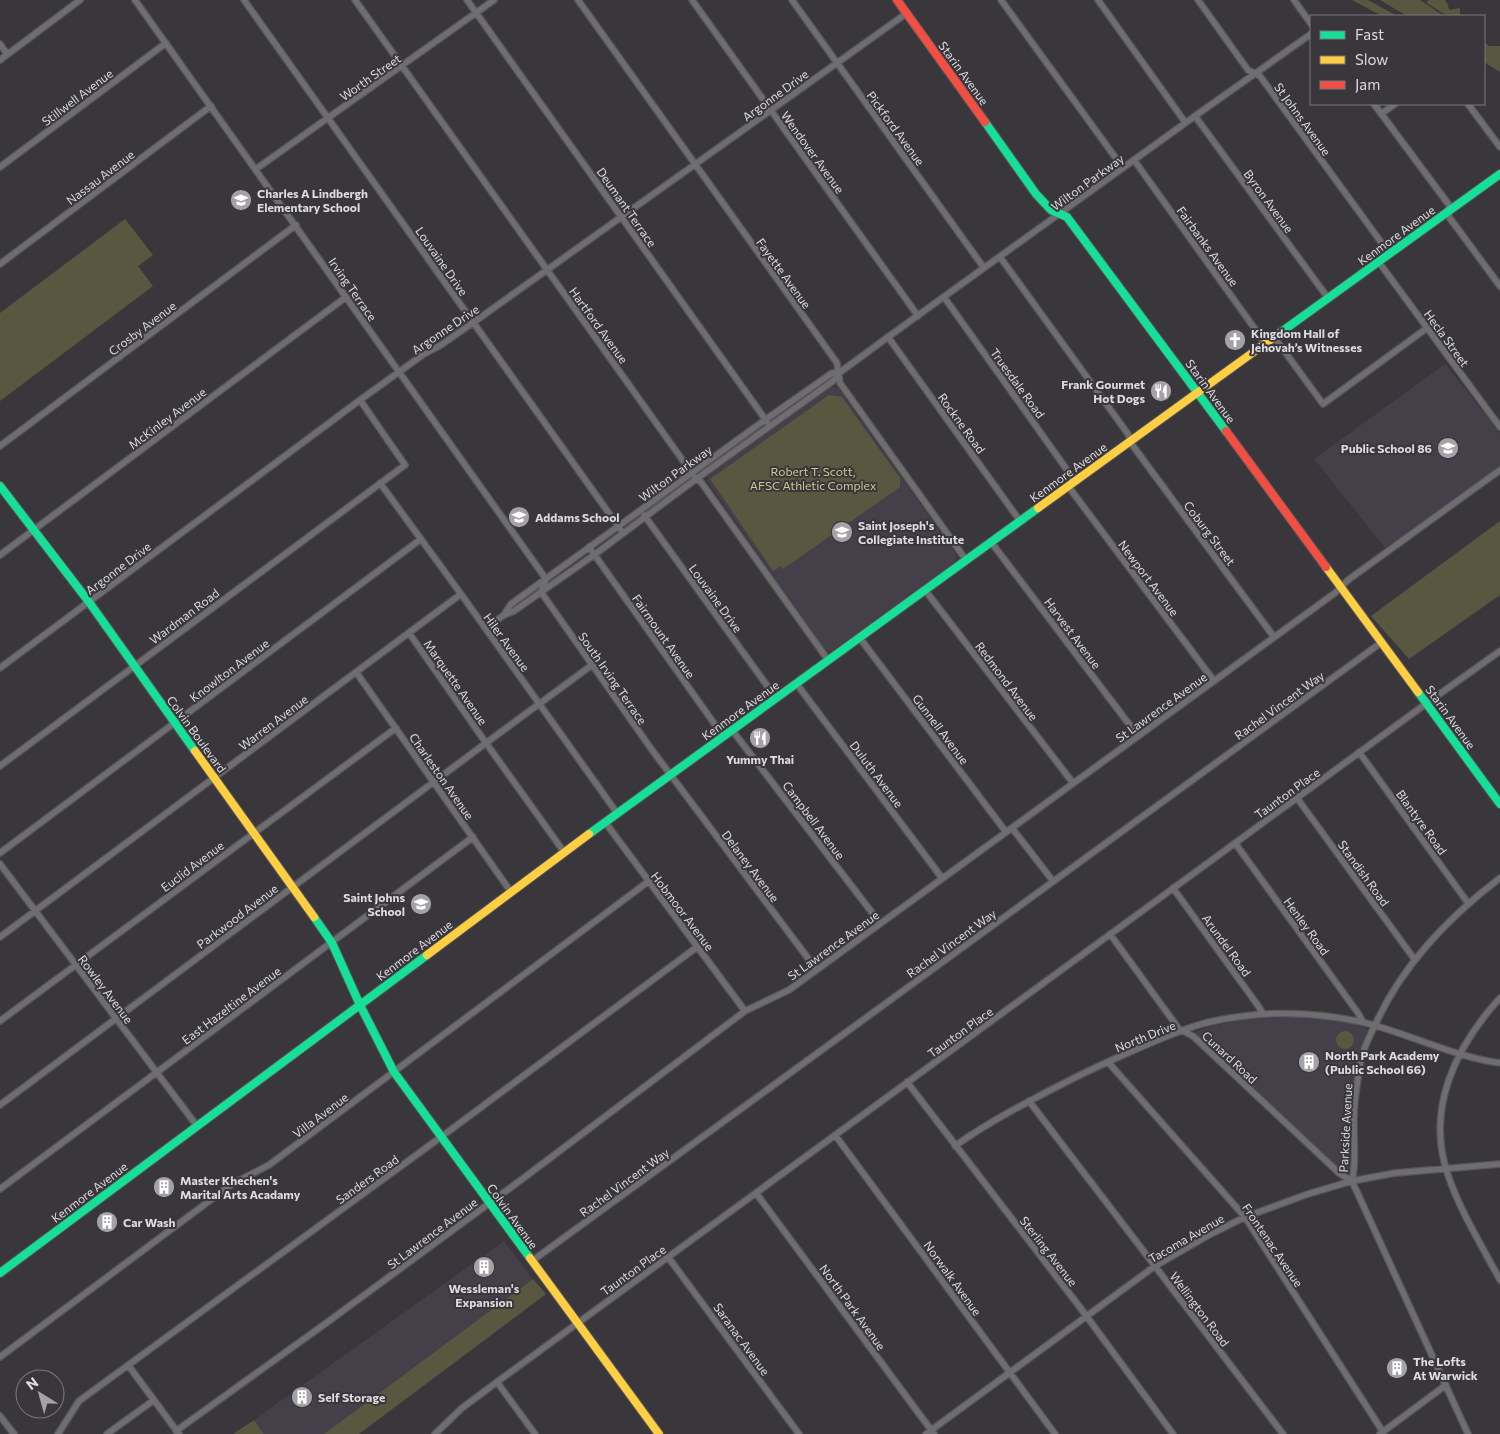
<svg xmlns="http://www.w3.org/2000/svg" width="1500" height="1434" viewBox="0 0 1500 1434" font-family="Commissioner,sans-serif">
<style>
.built{fill:#443f49}
.green{fill:#5a5740}
.lines{fill:none;stroke-linecap:round;stroke-linejoin:round}
.street-casing{stroke:#565458;stroke-width:8}
.fast-casing{stroke:#565458;stroke-width:10}
.slow-casing{stroke:#565458;stroke-width:10}
.jam-casing{stroke:#565458;stroke-width:10}
.street{stroke:#6e6d6f;stroke-width:5.5}
.fast{stroke:#16e098;stroke-width:8}
.slow{stroke:#ffcf43;stroke-width:8}
.jam{stroke:#f24e42;stroke-width:8}
.labels{text-anchor:middle;dominant-baseline:central;stroke-width:4;stroke-linejoin:round;paint-order:stroke}
.street-label{font-size:12px;fill:#dddbdf;stroke:#39363c}
.poi-label{font-size:12px;font-weight:bold;fill:#dddbdf;stroke:#39363c;text-anchor:start}
.park-label{font-size:12px;fill:#cec98d;stroke:#39363c}
</style>
<rect width="100%" height="100%" fill="#39373b"/>
<path class="built" d="M1445,364L1500,433V465L1385,548L1314,459Z
M831,387L838,388L957,556L955,562L832,651L830,652L825,649L707,481L708,476Z
M1297,1017L1349,1022L1368,1029L1357,1067L1351,1104V1172L1349,1176L1341,1171L1196,1033L1197,1031L1206,1028L1241,1020Z
M504,1241L533,1279L324,1434H264L254,1420Z"/>
<path class="green" d="M1352,0H1368L1397,16H1382Z
M1380,0H1420L1444,16H1407Z
M1428,0H1445L1448,5L1449,10L1460,8V16H1447L1427,3Z
M1484,42L1489,46H1500V72L1484,62Z
M125,219L153,255L138,266L153,286L0,401V313Z
M829,395L842,397L900,478V487L783,569L780,566L773,571L710,479Z
M1500,521V595L1409,659L1371,616Z
M1336 1040a9 9 0 1 1 18 0a9 9 0 1 1-18 0Z
M533,1279L546,1294L359,1434H324Z
M254,1420L264,1434H233Z"/>
<g class="lines">
<g class="street-casing">
<path id="street" d="M135,0L546,579L541,592L652,750L816,969
M244,0L623,533
M355,0L696,479L701,482L828,660
M467,0L770,426
M578,0L837,363L840,383L966,560
M692,0L918,316
M792,0L984,268
M1001,0L1123,168
M1098,0L1185,122
M1198,0L1248,70L1260,76L1389,253
M1294,0L1311,24
M0,44L7,54
M0,60L80,0
M1374,104L1449,205V217L1500,286
M1468,104L1500,147
M1381,114L1395,104
M1195,116L1328,298
M1134,160L1265,343
M0,167L166,43
M256,169L494,0
M1000,257L1128,434L1133,446L1274,637
M1378,261L1500,427
M0,264L211,106
M944,297L1075,481
M888,337L1020,521
M1274,337L1323,404L1427,328
M0,446L296,225
M380,483L461,594L617,813
M1068,486L1214,681
M644,515L776,698
M991,542L1138,736
M589,547L723,736
M0,555L346,297
M925,590L1073,783
M504,615L511,604L765,420L832,373H839
M486,628L504,615L514,611L594,555L692,482L833,381L839,373L888,337L1195,116L1311,34
M859,637L1006,832
M0,668L360,400L424,354L441,345L474,322L907,13
M356,672L511,892
M796,683L942,878
M732,730L880,923
M1359,752L1468,903
M0,766L405,465L360,400
M1297,798L1415,960
M605,822L745,1011
M1012,828L1053,881
M1235,843L1358,1013L1363,1022
M564,852L486,743L592,665
M0,853L421,539
M0,864L197,1126
M1173,888L1259,1007L1263,1014
M1110,934L1179,1029L1193,1036L1339,1173L1352,1181
M0,937L461,594
M1500,998C1456,1046 1425,1109 1448,1175C1460,1211 1482,1246 1500,1280
M0,1021L396,728
M1108,1062L1245,1217L1383,1432
M907,1082L1082,1310L1173,1434
M1029,1101L1283,1434
M0,1105L486,743L409,633
M835,1135L1055,1434
M955,1146C973,1133 993,1121 1013,1110C1048,1091 1084,1072 1121,1056C1148,1044 1176,1031 1205,1023C1246,1013 1291,1011 1333,1017C1346,1019 1360,1021 1373,1025C1416,1037 1456,1057 1500,1063
M0,1189L473,837
M756,1193L934,1434
M668,1257L799,1434
M532,1261L1382,642
M0,1357L232,1184L269,1165L649,881
M128,1365L179,1434
M497,1382L535,1434
M0,1416L14,1434
M176,1431L329,1321L525,1177L745,1011L789,990L1335,593L1348,580L1500,470
M58,1434L79,1401L441,1137L697,947
M107,1434L154,1400
M435,1434L462,1408L497,1382L1427,703L1500,651
M926,1434L1155,1266L1207,1236L1245,1217L1308,1194L1352,1181L1395,1173L1500,1164
M1380,1434L1446,1385
M1468,1434L1352,1181C1357,1160 1353,1138 1354,1116C1354,1101 1357,1086 1359,1071C1361,1053 1369,1037 1377,1021C1404,963 1449,917 1500,878"/>
</g>
<g class="fast-casing">
<path id="fast" d="M985,122L1036,194L1051,210L1067,217L1226,431
M1277,335L1500,174
M0,486L89,602L195,751
M1418,692L1500,804
M589,834L1038,508
M314,917L332,943L360,1005L394,1072L530,1258
M0,1273L427,955"/>
</g>
<g class="slow-casing">
<path id="slow" d="M1038,508L1277,335
M1326,567L1418,692
M195,751L314,917
M427,955L589,834
M530,1258L659,1434"/>
</g>
<g class="jam-casing">
<path id="jam" d="M897,0L985,122
M1226,431L1326,567"/>
</g>
<use href="#street" class="street"/>
<use href="#fast" class="fast"/>
<use href="#slow" class="slow"/>
<use href="#jam" class="jam"/>
</g>
<defs>
<g id="school-disc" transform="scale(1.125)"><circle r="9.5" fill="#a4a2a6" stroke="#39363c"/><path d="M0-5L7-2L0 1L-7-2ZM-4 1L0 2.5L4 1V4Q0 6-4 4Z" fill="#fff"/></g>
<g id="church-disc" transform="scale(1.125)"><circle r="9.5" fill="#a4a2a6" stroke="#39363c"/><path d="M-1.2-6h2.4v3.5h3.3v2.4h-3.3V6h-2.4V-.1h-3.3v-2.4h3.3Z" fill="#fff"/></g>
<g id="restaurant-disc" transform="scale(1.125)"><circle r="9.5" fill="#a4a2a6" stroke="#39363c"/><path d="M-5-6h1v4h1v-4h1v4h1v-4h1v5L-1.5 .5V6h-2V.5L-5-1ZM5-6V6H3V1.5H1.5Q1.5-4 5-6Z" fill="#fff"/></g>
<g id="building-disc" transform="scale(1.125)"><circle r="9.5" fill="#a4a2a6" stroke="#39363c"/><path d="M-4-6H4V6H1V3H-1V6H-4ZM-2.5-4.3h1.7v1.8h-1.7ZM.8-4.3h1.7v1.8H.8ZM-2.5-1h1.7V.8h-1.7ZM.8-1h1.7V.8H.8Z" fill="#fff"/></g>
</defs>
<g fill-rule="evenodd">
<use href="#school-disc" x="241" y="200"/>
<use href="#church-disc" x="1235" y="340"/>
<use href="#restaurant-disc" x="1161" y="391"/>
<use href="#school-disc" x="1448" y="448"/>
<use href="#school-disc" x="519" y="517"/>
<use href="#school-disc" x="842" y="532"/>
<use href="#restaurant-disc" x="760" y="738"/>
<use href="#school-disc" x="421" y="904"/>
<use href="#building-disc" x="1309" y="1062"/>
<use href="#building-disc" x="164" y="1187"/>
<use href="#building-disc" x="107" y="1222"/>
<use href="#building-disc" x="484" y="1267"/>
<use href="#building-disc" x="1397" y="1368"/>
<use href="#building-disc" x="302" y="1397"/>
</g>
<g class="labels">
<g class="street-label">
<text transform="translate(964 73) rotate(54)">Starin Avenue</text>
<text transform="translate(370 77) rotate(-35)">Worth Street</text>
<text transform="translate(775 95) rotate(-36)">Argonne Drive</text>
<text transform="translate(77 97) rotate(-37)">Stillwell Avenue</text>
<text transform="translate(1303 119) rotate(54)">St Johns Avenue</text>
<text transform="translate(896 128) rotate(54)">Pickford Avenue</text>
<text transform="translate(813 152) rotate(54)">Wendover Avenue</text>
<text transform="translate(100 177) rotate(-37)">Nassau Avenue</text>
<text transform="translate(1087 182) rotate(-36)">Wilton Parkway</text>
<text transform="translate(1269 201) rotate(54)">Byron Avenue</text>
<text transform="translate(627 207) rotate(55)">Deumant Terrace</text>
<text transform="translate(1396 235) rotate(-36)">Kenmore Avenue</text>
<text transform="translate(1208 246) rotate(54)">Fairbanks Avenue</text>
<text transform="translate(442 261) rotate(55)">Louvaine Drive</text>
<text transform="translate(784 273) rotate(54)">Fayette Avenue</text>
<text transform="translate(353 289) rotate(55)">Irving Terrace</text>
<text transform="translate(599 325) rotate(54)">Hartford Avenue</text>
<text transform="translate(142 328) rotate(-37)">Crosby Avenue</text>
<text transform="translate(445 329) rotate(-34)">Argonne Drive</text>
<text transform="translate(1447 338) rotate(54)">Hecla Street</text>
<text transform="translate(1018 383) rotate(54)">Truesdale Road</text>
<text transform="translate(1211 391) rotate(54)">Starin Avenue</text>
<text transform="translate(167 418) rotate(-37)">McKinley Avenue</text>
<text transform="translate(962 423) rotate(54)">Rockne Road</text>
<text transform="translate(1068 472) rotate(-36)">Kenmore Avenue</text>
<text transform="translate(675 473) rotate(-36)">Wilton Parkway</text>
<text transform="translate(1210 533) rotate(53)">Coburg Street</text>
<text transform="translate(118 568) rotate(-37)">Argonne Drive</text>
<text transform="translate(1149 578) rotate(53)">Newport Avenue</text>
<text transform="translate(716 598) rotate(54)">Louvaine Drive</text>
<text transform="translate(184 616) rotate(-37)">Wardman Road</text>
<text transform="translate(1073 633) rotate(53)">Harvest Avenue</text>
<text transform="translate(664 636) rotate(55)">Fairmount Avenue</text>
<text transform="translate(507 642) rotate(54)">Hiler Avenue</text>
<text transform="translate(229 670) rotate(-37)">Knowlton Avenue</text>
<text transform="translate(613 678) rotate(55)">South Irving Terrace</text>
<text transform="translate(1007 681) rotate(53)">Redmond Avenue</text>
<text transform="translate(456 682) rotate(55)">Marquette Avenue</text>
<text transform="translate(1279 705) rotate(-36)">Rachel Vincent Way</text>
<text transform="translate(1161 707) rotate(-36)">St Lawrence Avenue</text>
<text transform="translate(740 710) rotate(-36)">Kenmore Avenue</text>
<text transform="translate(1451 717) rotate(54)">Starin Avenue</text>
<text transform="translate(273 722) rotate(-37)">Warren Avenue</text>
<text transform="translate(941 729) rotate(53)">Gunnell Avenue</text>
<text transform="translate(197 734) rotate(54)">Colvin Boulevard</text>
<text transform="translate(877 774) rotate(53)">Duluth Avenue</text>
<text transform="translate(442 776) rotate(55)">Charleston Avenue</text>
<text transform="translate(1287 793) rotate(-36)">Taunton Place</text>
<text transform="translate(814 820) rotate(53)">Campbell Avenue</text>
<text transform="translate(1422 822) rotate(54)">Blantyre Road</text>
<text transform="translate(192 866) rotate(-37)">Euclid Avenue</text>
<text transform="translate(751 866) rotate(53)">Delaney Avenue</text>
<text transform="translate(1364 873) rotate(54)">Standish Road</text>
<text transform="translate(683 911) rotate(53)">Hobmoor Avenue</text>
<text transform="translate(237 916) rotate(-37)">Parkwood Avenue</text>
<text transform="translate(1307 926) rotate(54)">Henley Road</text>
<text transform="translate(951 943) rotate(-36)">Rachel Vincent Way</text>
<text transform="translate(833 945) rotate(-36)">St Lawrence Avenue</text>
<text transform="translate(1227 945) rotate(54)">Arundel Road</text>
<text transform="translate(414 950) rotate(-37)">Kenmore Avenue</text>
<text transform="translate(106 989) rotate(53)">Rowley Avenue</text>
<text transform="translate(231 1005) rotate(-37)">East Hazeltine Avenue</text>
<text transform="translate(960 1032) rotate(-36)">Taunton Place</text>
<text transform="translate(1145 1036) rotate(-22)">North Drive</text>
<text transform="translate(1230 1057) rotate(43)">Cunard Road</text>
<text transform="translate(320 1115) rotate(-37)">Villa Avenue</text>
<text transform="translate(1345 1128) rotate(-87)">Parkside Avenue</text>
<text transform="translate(367 1179) rotate(-36)">Sanders Road</text>
<text transform="translate(624 1182) rotate(-36)">Rachel Vincent Way</text>
<text transform="translate(89 1192) rotate(-37)">Kenmore Avenue</text>
<text transform="translate(513 1216) rotate(54)">Colvin Avenue</text>
<text transform="translate(432 1233) rotate(-37)">St Lawrence Avenue</text>
<text transform="translate(1186 1238) rotate(-30)">Tacoma Avenue</text>
<text transform="translate(1273 1245) rotate(56)">Frontenac Avenue</text>
<text transform="translate(1049 1251) rotate(52)">Sterling Avenue</text>
<text transform="translate(633 1270) rotate(-36)">Taunton Place</text>
<text transform="translate(953 1278) rotate(54)">Norwalk Avenue</text>
<text transform="translate(853 1307) rotate(54)">North Park Avenue</text>
<text transform="translate(1200 1309) rotate(53)">Wellington Road</text>
<text transform="translate(742 1339) rotate(54)">Saranac Avenue</text>
</g>
<g class="poi-label">
<text x="257" y="193">Charles A Lindbergh<tspan x="257" dy="14">Elementary School</tspan></text>
<text x="1251" y="333">Kingdom Hall of<tspan x="1251" dy="14">Jehovah’s Witnesses</tspan></text>
<text x="1145" y="384" text-anchor="end">Frank Gourmet<tspan x="1145" dy="14">Hot Dogs</tspan></text>
<text x="1432" y="448" text-anchor="end">Public School 86</text>
<text x="535" y="517">Addams School</text>
<text x="858" y="525">Saint Joseph's<tspan x="858" dy="14">Collegiate Institute</tspan></text>
<text x="760" y="759" text-anchor="middle">Yummy Thai</text>
<text x="405" y="897" text-anchor="end">Saint Johns<tspan x="405" dy="14">School</tspan></text>
<text x="1325" y="1055">North Park Academy<tspan x="1325" dy="14">(Public School 66)</tspan></text>
<text x="180" y="1180">Master Khechen's<tspan x="180" dy="14">Marital Arts Acadamy</tspan></text>
<text x="123" y="1222">Car Wash</text>
<text x="484" y="1288" text-anchor="middle">Wessleman's<tspan x="484" dy="14">Expansion</tspan></text>
<text x="1413" y="1361">The Lofts<tspan x="1413" dy="14">At Warwick</tspan></text>
<text x="318" y="1397">Self Storage</text>
</g>
<g class="park-label">
<text x="813" y="471">Robert T. Scott,<tspan x="813" dy="14">AFSC Athletic Complex</tspan></text>
</g>
</g>
<rect x="1310" y="15" width="175" height="90" fill="#39363c" stroke="#7b787d"/>
<rect x="1320" y="31" width="25" height="8" fill="#16e098" stroke="#7b787d"/>
<text x="1355" y="40" font-size="15" fill="#dddbdf">Fast</text>
<rect x="1320" y="56" width="25" height="8" fill="#ffcf43" stroke="#7b787d"/>
<text x="1355" y="65" font-size="15" fill="#dddbdf">Slow</text>
<rect x="1320" y="81" width="25" height="8" fill="#f24e42" stroke="#7b787d"/>
<text x="1355" y="90" font-size="15" fill="#dddbdf">Jam</text>
<g transform="translate(40 1394) rotate(323)"><circle r="24" fill="#39363c" stroke="#7b787d"/>
<path d="M0-4L9 19L0 12L-9 19Z" fill="#a4a2a6"/>
<text y="-8" font-size="14" font-weight="bold" text-anchor="middle" fill="#dddbdf">N</text>
</g>
</svg>
